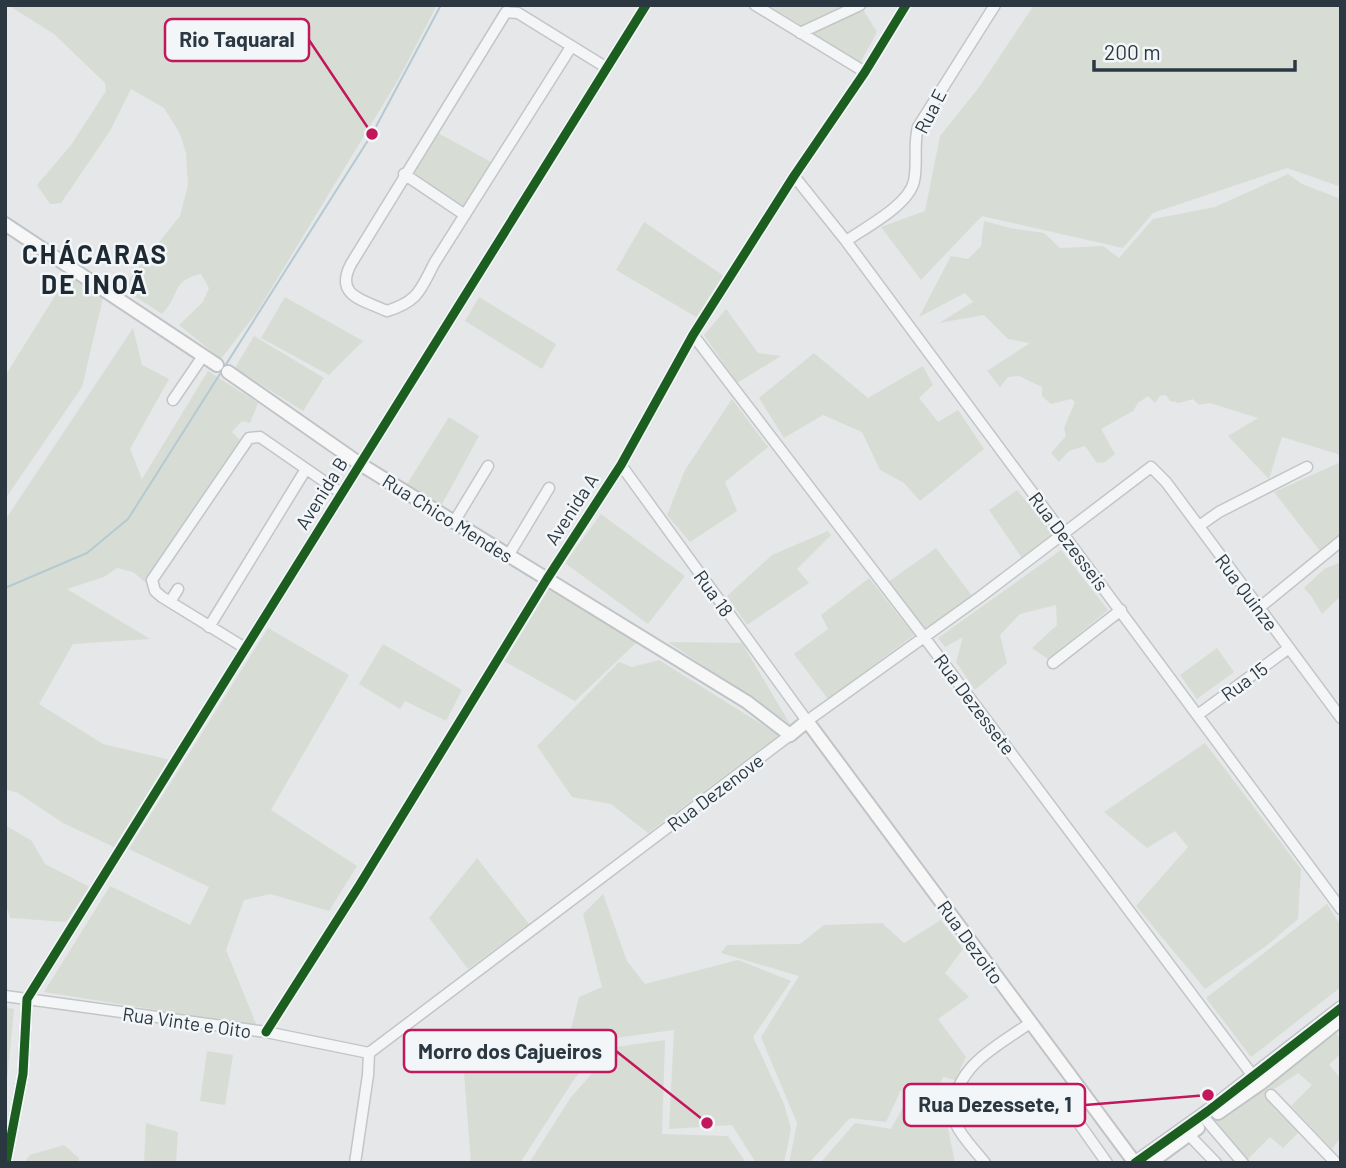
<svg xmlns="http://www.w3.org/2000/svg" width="1346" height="1168" viewBox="0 0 1346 1168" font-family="Barlow,sans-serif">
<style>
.green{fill:#d7ddd5}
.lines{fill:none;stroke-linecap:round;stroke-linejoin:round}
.stream{stroke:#b5c9d3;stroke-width:2}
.minor-casing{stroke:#c3c5c7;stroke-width:13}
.major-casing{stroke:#c1c4c7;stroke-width:16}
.minor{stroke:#f4f5f6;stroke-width:10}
.major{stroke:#f7f7f8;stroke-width:12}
.cycleway-casing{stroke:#f3f6f8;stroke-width:13}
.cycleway{stroke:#1b5e20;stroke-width:9}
.labels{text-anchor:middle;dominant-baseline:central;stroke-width:5;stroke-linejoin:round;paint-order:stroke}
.street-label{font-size:19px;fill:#2b3842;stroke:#f3f6f8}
.district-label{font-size:26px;font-weight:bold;letter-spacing:2px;fill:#1d2933;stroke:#f3f6f8}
.leader{fill:none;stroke:#c2185b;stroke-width:2.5}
.callout-dot{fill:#c2185b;stroke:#f3f6f8;stroke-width:2.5}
.callout{fill:#f3f6f8;stroke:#c2185b;stroke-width:2.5}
.callout-label{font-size:21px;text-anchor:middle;font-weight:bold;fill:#2b3842}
</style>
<rect width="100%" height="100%" fill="#e5e7e9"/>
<path class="green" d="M8,5H437L398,80L257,312L221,359L179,325L203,302L209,288L201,274C171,280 180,296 162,314L122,288L180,216L188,185L186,153L180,134L164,108L131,89L110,131L61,203L50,204L37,185L71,145L106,91L105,83L54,34Z
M767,5H845L801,25Z
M1034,5H1341V187L1287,168L1153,213L1123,248L982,216L921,280L881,227L925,211L940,136L980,86Z
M862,8L877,32L859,65L807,34Z
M438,133L491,162L463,208L413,173Z
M1288,174L1302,184L1341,199V455L1282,437L1269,479L1228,436L1258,418L1210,403L1199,405L1193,399L1179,403L1170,401L1166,395L1160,396L1155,403L1148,396L1138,403L1133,411L1101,429L1115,454L1105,462L1097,463L1085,446L1069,451L1059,462L1051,453L1066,436L1064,428L1075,402L1071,399L1051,404L1042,396V387L1019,376L1008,377L1000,387L987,371L1030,343L1008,339L984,315L939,323L973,302L965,293L919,317L951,256L968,259L981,246L984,221L1010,228L1044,233L1060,248L1103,246L1119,258L1153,219L1215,207Z
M644,222L724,276L698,318L616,270Z
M68,275L103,298L82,387L5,499V376Z
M285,297L363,341L329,375L261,338Z
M479,297L556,344L542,369L465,321Z
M726,309L758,353L781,356L737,383L704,335Z
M133,328L142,365L169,379L130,449L142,479L208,371L258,403L250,423L242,421L232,432L240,440L158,578L146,583L133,572L117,568L104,577L67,589L150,639L73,644L39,704L103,744L171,760L116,848L63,823L18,793L5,789V520Z
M254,336L324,378L303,411L235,368Z
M814,353L868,398L923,366L933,385L919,398L938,422L958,410L984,449L920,501L904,483L880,470L862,432L823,415L784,438L759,398Z
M732,399L768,447L725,482L737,511L690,542L667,515L685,470Z
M449,417L479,436L441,506L407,484Z
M1341,462V534L1320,551L1274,492Z
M1017,490L1053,533L1022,558L989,510Z
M601,514L685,576L648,624L565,563Z
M828,531L831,535L797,569L809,583L747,625L727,596L772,555Z
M936,548L973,597L926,631L888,582Z
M1061,550L1108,610L1048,659L1032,648L1057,625L1056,605L1020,614L1000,635L1007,663L975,690L956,662L963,637L945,647L938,638Z
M1341,562V596L1322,614L1312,597L1304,588L1324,569Z
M869,578L914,635L828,699L794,654L828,629L821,615Z
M548,589L637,642L575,701L504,661Z
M268,628L349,675L271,810L357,866L329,911L270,894L244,900L226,950L257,1026L44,992L110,886L190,925L209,887L129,849Z
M668,642L742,643L790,724Z
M383,644L462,690L446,721L405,701L400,709L359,684Z
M1217,648L1234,672L1197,699L1180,675Z
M659,660L779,735L648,833L611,804L572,797L537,746L619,662L632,667Z
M1205,743L1301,869L1298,919L1266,946L1205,989L1136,906L1188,847L1175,831L1147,848L1104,812Z
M5,825L32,841L45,864L90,887L66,922L10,918L5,902Z
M477,858L529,924L468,969L429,918Z
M603,894L627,961L645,984L738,960L791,981L753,1037L784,1104L791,1129L784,1163H756L732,1125L669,1129L674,1030L607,1039L575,1078L520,1163H471L464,1073L506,1046L549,1053L571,1029L579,997L602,987L583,914Z
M1327,904L1341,926V987L1251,1057L1206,998Z
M941,920L963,949L945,973L969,997L938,1019L966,1057L955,1080L943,1077L936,1091L949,1105V1114L901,1090L886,1122L850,1118L809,1163H789L797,1123L761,1037L799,976L721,953L727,945L800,944L824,925L882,923L904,943Z
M5,1007L14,1009L5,1100Z
M1334,1029L1341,1041V1053L1329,1065L1341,1079V1137L1332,1149L1291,1106L1312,1085L1298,1073L1267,1094L1299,1132L1283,1148L1270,1137L1248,1159L1213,1121Z
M665,1040L662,1134L728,1136L746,1163H529L571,1097L616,1047Z
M207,1051L233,1055L225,1105L200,1101Z
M908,1098L946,1118L955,1163H820L855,1123L891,1129Z
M146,1123L178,1132L176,1163H144Z
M64,1145L79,1158V1163H24L30,1155Z"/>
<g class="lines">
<path class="stream" d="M5,588L87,553L128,519L372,134L441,5"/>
<g class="minor-casing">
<path id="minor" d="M755,5L865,72
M800,33L860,5
M571,47L435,262C420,290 419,301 387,311C363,300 334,296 351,264L506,12L518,13L607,68
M404,174L465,215
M794,176L846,241L1341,909
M846,241C866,227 909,205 914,181C918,163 913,145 918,127L995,5
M693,335L924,637L1253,1076
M173,400L203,356
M621,465L807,721L980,597L1151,467L1166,482L1341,718
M454,522L488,466
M1199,526L1219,512L1307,467
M508,556L549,488
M170,602L178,589
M1259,608L1341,541
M209,627L306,469
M245,648L162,597L155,591L152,580L249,438L260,437L341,493
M1053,663L1121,610
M1199,714L1289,648
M5,996L266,1032L369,1053
M266,1032L359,886L547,579L621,465L693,335L794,176L865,72L906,5
M1271,1095L1336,1163
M1207,1121L1243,1163
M1078,1122L1107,1163
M1189,1135L1216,1163
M6,1163L23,1074L27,999L646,5
M355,1163L368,1075L369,1053L790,735
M985,1163C976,1151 962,1138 956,1124C954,1119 954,1113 954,1108C956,1065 999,1045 1030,1023"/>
</g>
<g class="major-casing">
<path id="major" d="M5,224L217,365
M228,372L360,464L747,702L790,735L807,721L1135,1163
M1218,1113L1261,1083L1341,1019
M1135,1163L1208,1111L1341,1008
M1150,1163L1198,1128"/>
</g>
<use href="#minor" class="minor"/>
<use href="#major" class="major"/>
<g class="cycleway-casing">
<path id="cycleway" d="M266,1032L359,886L547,579L621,465L693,335L794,176L865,72L906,5
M6,1163L23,1074L27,999L646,5
M1135,1163L1208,1111L1341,1008"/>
</g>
<use href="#cycleway" class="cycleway"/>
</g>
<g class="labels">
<g class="street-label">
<text transform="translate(930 111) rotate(-63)">Rua E</text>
<text transform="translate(321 493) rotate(-58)">Avenida B</text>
<text transform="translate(571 509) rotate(-57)">Avenida A</text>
<text transform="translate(448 518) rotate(32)">Rua Chico Mendes</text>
<text transform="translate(1069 541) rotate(53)">Rua Dezesseis</text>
<text transform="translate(1247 592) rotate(53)">Rua Quinze</text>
<text transform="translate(714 593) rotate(54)">Rua 18</text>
<text transform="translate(1244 681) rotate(-36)">Rua 15</text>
<text transform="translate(975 704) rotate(53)">Rua Dezessete</text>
<text transform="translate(715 792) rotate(-37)">Rua Dezenove</text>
<text transform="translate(971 942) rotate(54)">Rua Dezoito</text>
<text transform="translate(187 1022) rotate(8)">Rua Vinte e Oito</text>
</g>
<g class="district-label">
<text x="95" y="253">CHÁCARAS<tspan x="95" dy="30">DE INOÃ</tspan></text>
</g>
</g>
<path class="leader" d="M372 134L309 40M707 1123L616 1051M1208 1095L1085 1105"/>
<g class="callout-dot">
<circle cx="372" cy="134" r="7"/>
<circle cx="707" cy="1123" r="7"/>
<circle cx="1208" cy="1095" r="7"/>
</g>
<g class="callout">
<rect x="165" y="19" width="144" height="42" rx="7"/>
<rect x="404" y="1030" width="212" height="42" rx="7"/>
<rect x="904" y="1084" width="181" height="42" rx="7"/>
</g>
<g class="callout-label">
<text x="237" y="47">Rio Taquaral</text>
<text x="510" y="1059">Morro dos Cajueiros</text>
<text x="995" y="1112">Rua Dezessete, 1</text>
</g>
<rect width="1346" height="1168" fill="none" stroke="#2b3842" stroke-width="14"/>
<path d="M1094 60v10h201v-10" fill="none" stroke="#2b3842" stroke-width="3.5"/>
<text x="1104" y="60" font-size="21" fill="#2b3842" stroke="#f3f6f8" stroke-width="5" paint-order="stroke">200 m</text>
</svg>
